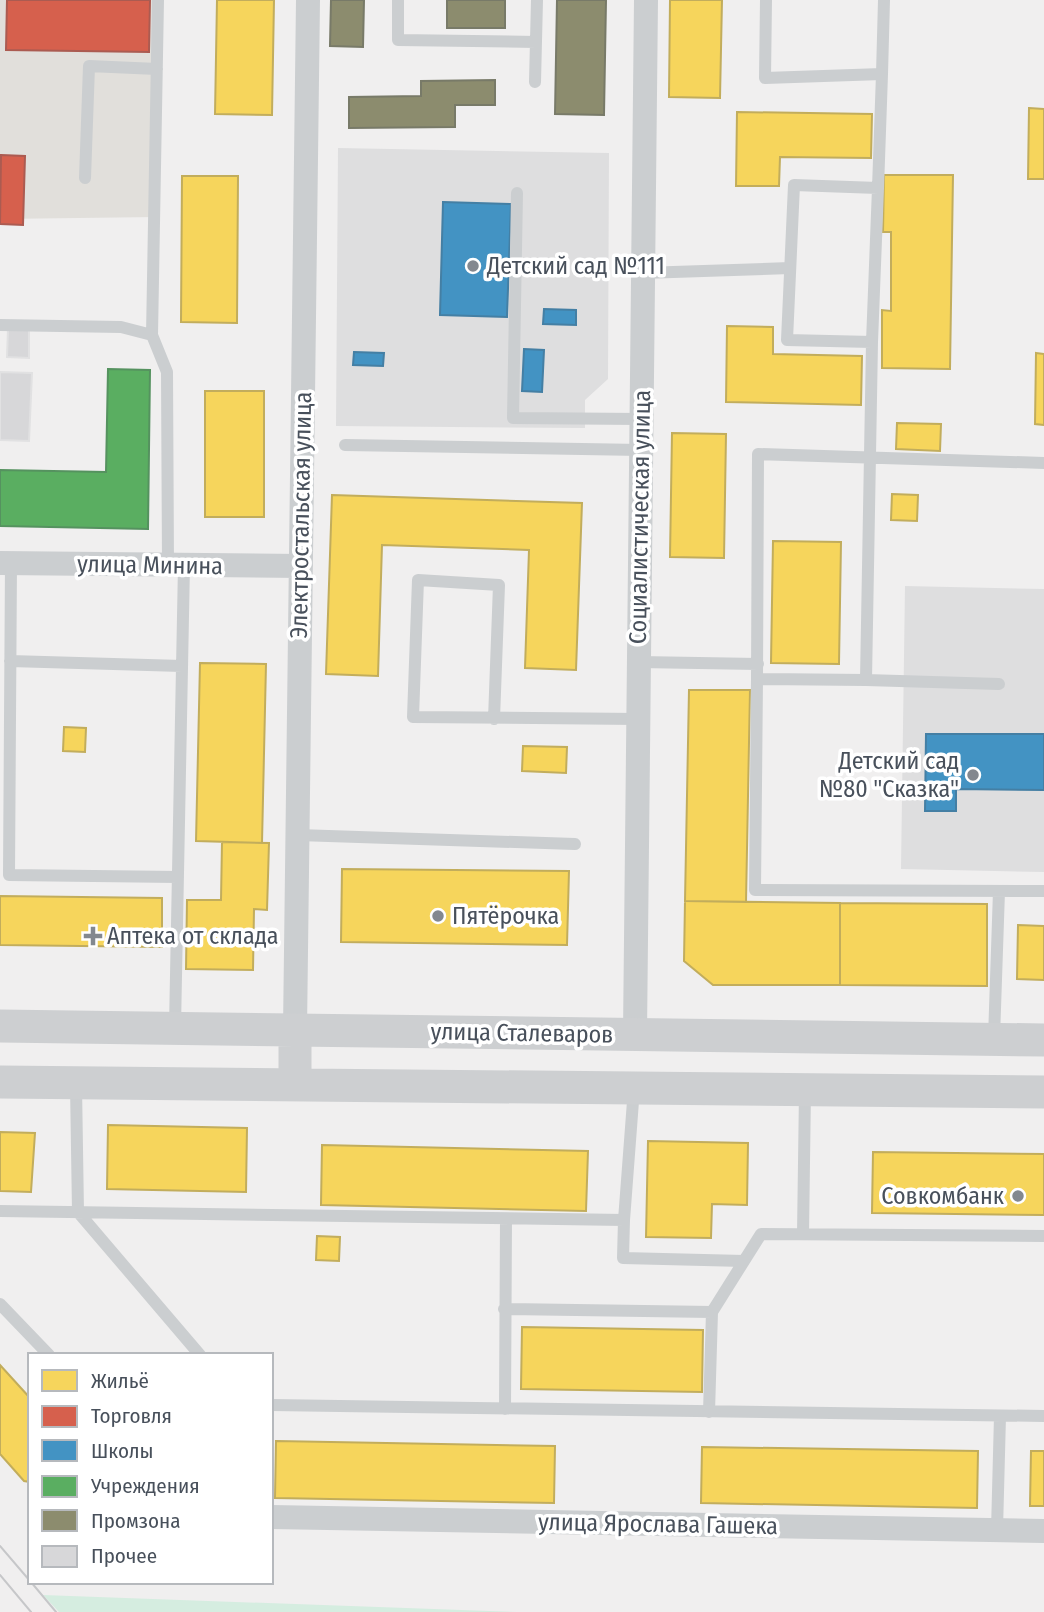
<svg xmlns="http://www.w3.org/2000/svg" width="1044" height="1612" viewBox="0 0 1044 1612" font-family="'Fira Sans Condensed',sans-serif">
<style>
.commercial{fill:#e1dfdb}
.education{fill:#dededf}
.green{fill:#d5ede0}
.homes{fill:#f6d55c;stroke:#c2ad5c;stroke-width:2}
.shops{fill:#d6604d;stroke:#ab5b51;stroke-width:2}
.schools{fill:#4393c3;stroke:#447fa4;stroke-width:2}
.public{fill:#5aae61;stroke:#55925f;stroke-width:2}
.industry{fill:#8c8c6e;stroke:#787a68;stroke-width:2}
.building{fill:#d7d7d9;stroke:#e1e1e2;stroke-width:2}
.lines{fill:none;stroke-linecap:round;stroke-linejoin:round}
.service{stroke:#cbced0;stroke-width:12}
.minor{stroke:#cbced0;stroke-width:24}
.secondary{stroke:#cdcfd1;stroke-width:33}
.tram{stroke:#c6c7c9;stroke-width:2}
.poi-dot{fill:#83888f;stroke:#fff;stroke-width:2.5}
.labels{text-anchor:middle;dominant-baseline:central;stroke-width:7;stroke-linejoin:round;paint-order:stroke}
.poi-label{font-size:24px;fill:#48505b;stroke:#fff;text-anchor:start}
.street-label{font-size:24px;fill:#48505b;stroke:#fff}
</style>
<rect width="100%" height="100%" fill="#f0efef"/>
<path class="commercial" d="M0,0H162L157,217L0,219Z"/>
<path class="education" d="M338,148L609,153L608,379L585,400V428L336,426Z
M905,586L1044,589V872L901,869Z"/>
<path class="green" d="M43,1595L517,1612H59Z"/>
<path class="homes" d="M217,0H274L272,115L215,114Z
M670,0H722L720,98L669,97Z
M1029,108L1044,109V179H1028Z
M737,112L872,114L871,158L780,157L779,186H736Z
M884,175H953L950,369L882,368V310L891,311V232H883Z
M182,176H238L237,323L181,322Z
M727,326L773,327V354L862,356L861,405L726,402Z
M1036,353L1044,354V425L1035,424Z
M205,391H264V517H205Z
M897,423L941,424L940,451L896,449Z
M672,433L726,434L724,558L670,557Z
M892,494L918,495L917,521L891,520Z
M332,495L582,503L576,670L525,668L529,550L382,545L378,676L326,674Z
M773,541L841,542L839,664L771,663Z
M200,663L266,664L262,843L196,841Z
M689,690H750L746,902L685,901Z
M64,727L86,728L85,752L63,751Z
M523,746L567,747L566,773L522,771Z
M222,842L269,843L267,910L254,909L253,970L186,969L187,900H221Z
M342,869L569,871L567,945L341,942Z
M0,896L162,898V947L0,945Z
M685,901L840,903V985H713L684,961Z
M840,903L987,904V986L840,985Z
M1018,925L1044,926V980L1017,979Z
M108,1125L247,1128L246,1192L107,1189Z
M0,1132L35,1133L31,1192L0,1191Z
M648,1141L748,1143L747,1205L712,1204L711,1238L646,1237Z
M322,1145L588,1151L586,1211L321,1205Z
M873,1152L1044,1154V1215L872,1213Z
M317,1236L340,1237L339,1261L316,1260Z
M522,1327L703,1330L702,1392L521,1389Z
M0,1365L30,1398V1482L24,1481L0,1454Z
M276,1441L555,1446L554,1503L275,1498Z
M702,1447L978,1451L977,1508L701,1503Z
M1031,1451H1044V1506H1030Z"/>
<path class="shops" d="M7,0H150L149,52L6,50Z
M1,155L25,156L23,225L0,224Z"/>
<path class="schools" d="M443,202L511,204L507,317L440,315Z
M544,309L576,310V325L543,324Z
M524,349L544,350L542,392L522,391Z
M354,352L384,353L383,366L353,365Z
M926,734H1044V790L956,789V811H925Z"/>
<path class="public" d="M108,369L150,370L148,529L0,526V470L106,472Z"/>
<path class="industry" d="M331,0H364L363,47L330,46Z
M447,0H505V28H447Z
M557,0H606L604,115L555,114Z
M495,80V105H455V127L349,128V97L421,96V81Z"/>
<path class="building" d="M8,329H29V358L7,357Z
M0,372L32,373L29,441L0,440Z"/>
<g class="lines">
<path class="service" d="M398,0V40L536,42
M766,0L765,78L882,74L878,188L794,185L787,340L872,342L866,680L757,679L755,890L1044,891
M882,74L884,0
M535,82L537,0
M85,178L89,66L157,69
M517,193L513,418L641,419
M643,273L790,268
M0,325L121,327L152,335L167,372L168,565
M152,335L158,0
M872,342L878,188
M345,445L641,450
M11,563L9,875L178,877
M10,661L182,666
M639,662L758,664
M757,679L758,454L1044,463
M866,680L999,684
M494,719L499,585L418,580L413,717L638,719
M298,835L575,844
M175,1027L184,565
M994,1038L999,891
M76,1085L78,1212L200,1355
M0,1211L624,1220L623,1258L744,1261L761,1234L1044,1236
M624,1220L634,1088
M803,1234L805,1091
M0,1304L49,1355
M504,1309L712,1312
M271,1405L1044,1416
M505,1409L506,1219
M709,1412L712,1312L744,1261
M997,1530L1000,1416"/>
<path class="minor" d="M0,563L301,566
M295,1030L308,0
M635,1034L646,0
M271,1517L1044,1531"/>
<path class="secondary" d="M0,1026L1044,1040
M0,1082L1044,1092
M295,1085V1030"/>
<path class="tram" d="M0,1546L30,1581
M0,1575L31,1612
M31,1582L56,1612"/>
</g>
<g class="poi-dot">
<circle cx="473" cy="266" r="7"/>
<circle cx="973" cy="775" r="7"/>
<circle cx="438" cy="916" r="7"/>
<path d="M89.5 925.5h7v7h7v7h-7v7h-7v-7h-7v-7h7z"/>
<circle cx="1018" cy="1196" r="7"/>
</g>
<g class="labels">
<g class="poi-label">
<text x="487" y="266">Детский сад №111</text>
<text x="959" y="761" text-anchor="end">Детский сад<tspan x="959" dy="28">№80 "Сказка"</tspan></text>
<text x="452" y="916">Пятёрочка</text>
<text x="107" y="936">Аптека от склада</text>
<text x="1004" y="1196" text-anchor="end">Совкомбанк</text>
</g>
<g class="street-label">
<text transform="translate(301 515) rotate(-89)">Электростальская улица</text>
<text transform="translate(640 517) rotate(-89)">Социалистическая улица</text>
<text transform="translate(150 565) rotate(1)">улица Минина</text>
<text transform="translate(522 1033) rotate(1)">улица Сталеваров</text>
<text transform="translate(658 1524) rotate(1)">улица Ярослава Гашека</text>
</g>
</g>
<rect x="28" y="1353" width="245" height="231" fill="#ffffff" stroke="#b6b9bd" stroke-width="2"/>
<rect x="42" y="1370" width="35" height="21" fill="#f6d55c" stroke="#b6b9bd" stroke-width="2"/>
<text x="91" y="1388" font-size="21" fill="#48505b">Жильё</text>
<rect x="42" y="1406" width="35" height="21" fill="#d6604d" stroke="#b6b9bd" stroke-width="2"/>
<text x="91" y="1423" font-size="21" fill="#48505b">Торговля</text>
<rect x="42" y="1440" width="35" height="21" fill="#4393c3" stroke="#b6b9bd" stroke-width="2"/>
<text x="91" y="1458" font-size="21" fill="#48505b">Школы</text>
<rect x="42" y="1476" width="35" height="21" fill="#5aae61" stroke="#b6b9bd" stroke-width="2"/>
<text x="91" y="1493" font-size="21" fill="#48505b">Учреждения</text>
<rect x="42" y="1510" width="35" height="21" fill="#8c8c6e" stroke="#b6b9bd" stroke-width="2"/>
<text x="91" y="1528" font-size="21" fill="#48505b">Промзона</text>
<rect x="42" y="1546" width="35" height="21" fill="#d7d7d9" stroke="#b6b9bd" stroke-width="2"/>
<text x="91" y="1563" font-size="21" fill="#48505b">Прочее</text>
</svg>
